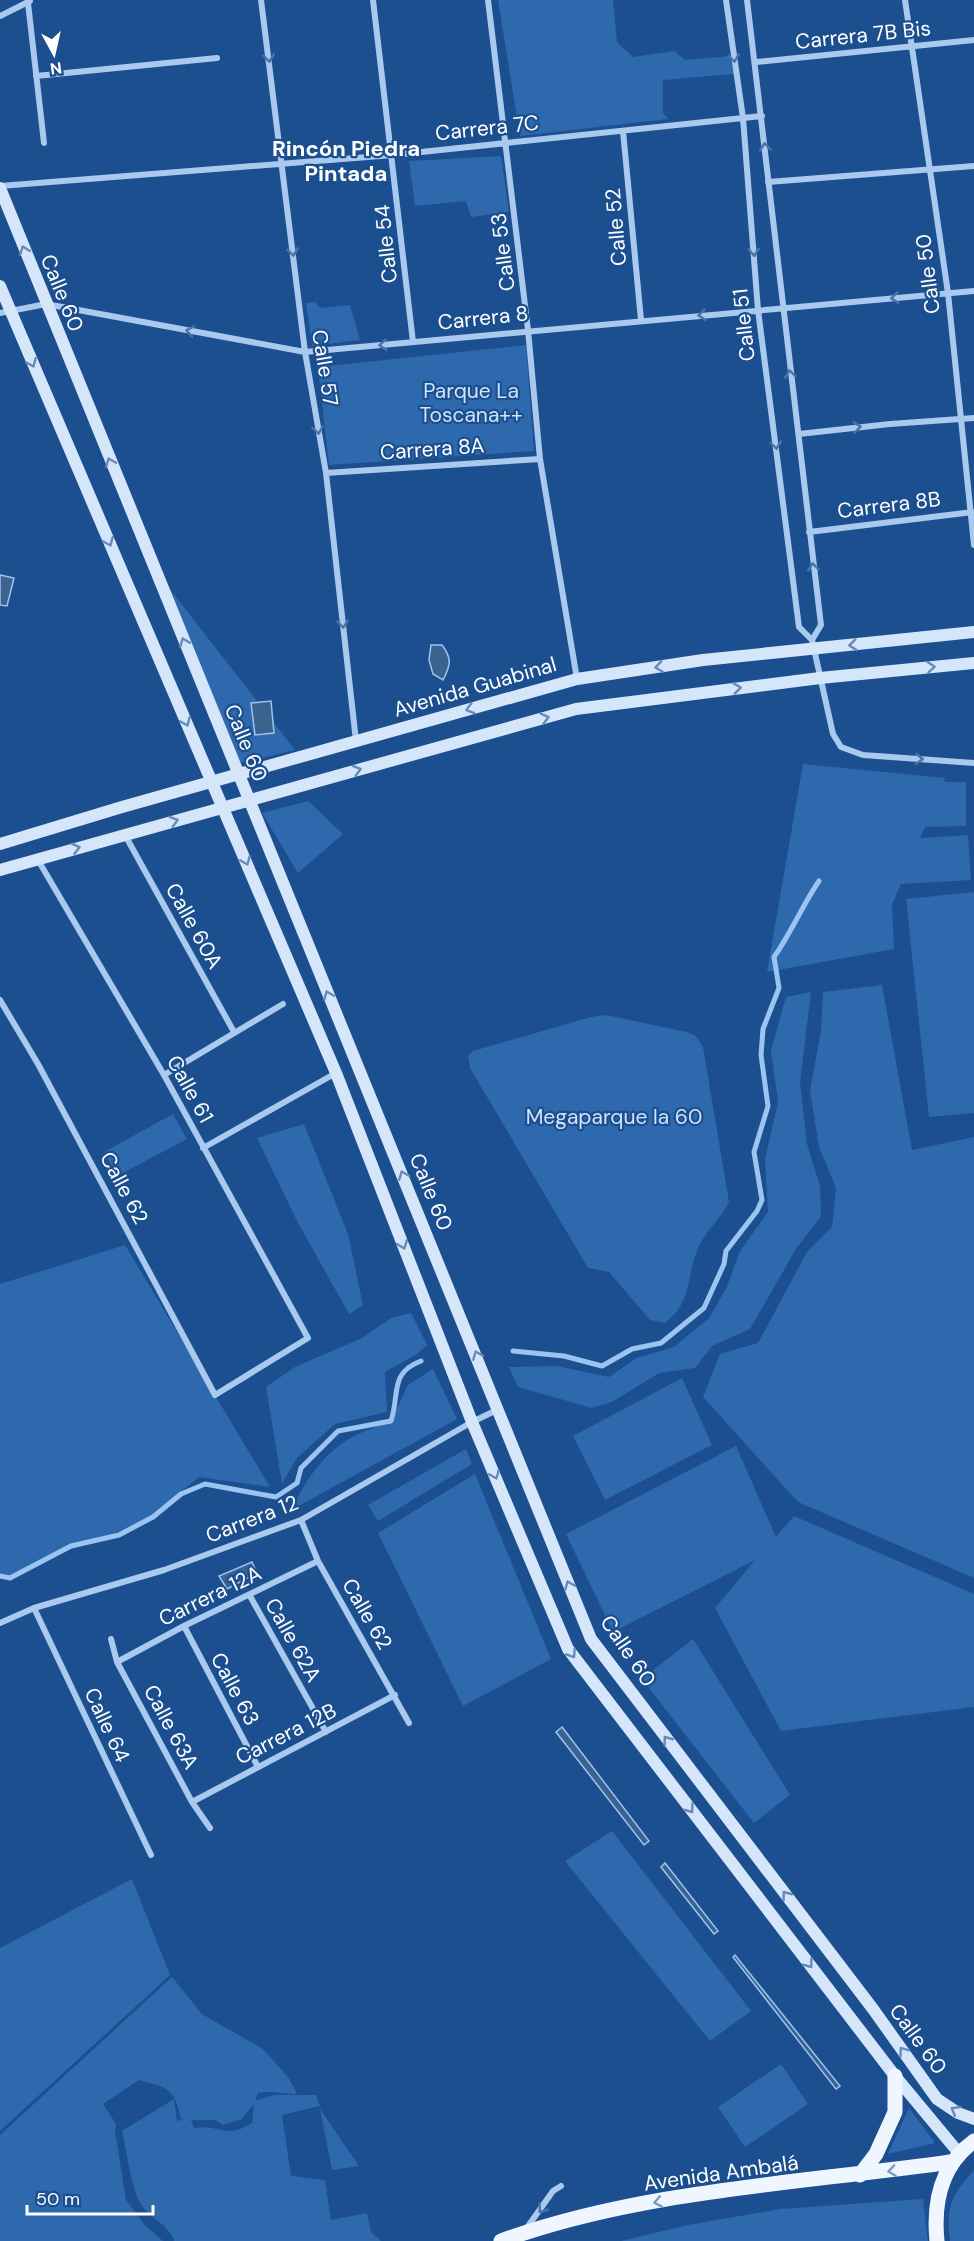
<svg xmlns="http://www.w3.org/2000/svg" width="974" height="2241" viewBox="0 0 974 2241" font-family="'DM Sans',sans-serif">
<style>
.green{fill:#2e69ad;fill-rule:evenodd}
.water{fill:#3c6290;stroke:#9cc4f0;stroke-width:1.5}
.lines{fill:none;stroke-linecap:round;stroke-linejoin:round}
.stream{stroke:#9cc4f0;stroke-width:5}
.street{stroke:#a9c9ee;stroke-width:6}
.secondary{stroke:#d6e6fa;stroke-width:12}
.primary{stroke:#f0f6ff;stroke-width:15}
.oneway{stroke:#4674ac}
.oneway2{stroke:#668bba}
.oneway3{stroke:#7b9ac1}
.labels{text-anchor:middle;dominant-baseline:central;stroke-width:4.5;stroke-linejoin:round;paint-order:stroke}
.street-label{font-size:21px;fill:#fff;stroke:#1b4f8f}
.park-label{font-size:21px;fill:#cfe3fa;stroke:#1b4f8f}
.neighbourhood-label{font-size:22px;font-weight:bold;fill:#fff;stroke:#1b4f8f}
</style>
<rect width="100%" height="100%" fill="#1b4f8f"/>
<path class="green" d="M498,0H613L617,42L633,57L674,51L685,60L730,56L734,74L663,80V113L668,119L520,136Z
M501,156L509,212L471,217L466,201L415,206L409,161Z
M316,302L320,308L350,305L360,340L312,346L306,303Z
M526,345L534,451L329,465L318,367Z
M169,588L295,750L240,763Z
M803,764L945,778L944,782H966V826L925,827L920,838L968,835L971,880L901,884L892,905L894,949L767,972Z
M308,801L343,834L298,873L262,813Z
M974,892V1113L929,1117L906,899Z
M882,985L912,1150L974,1137V1578L798,1502L703,1397L720,1354L758,1343L807,1252L832,1227L836,1188L819,1147L810,1090L821,1031L823,992Z
M811,992L800,1082L807,1144L820,1186L821,1216L796,1249L750,1329L712,1346L695,1368L659,1373L612,1402L592,1408L518,1387L509,1367L557,1366L609,1377L636,1358L674,1347L709,1318L726,1289L740,1251L768,1212L765,1159L778,1102L771,1050L786,997Z
M606,1015L687,1032L696,1036L703,1047L729,1202C721,1218 708,1229 700,1244C685,1273 695,1300 665,1323L650,1320L609,1272L588,1268L470,1068L468,1056L473,1051L591,1017Z
M173,1114L187,1139L117,1176L104,1152Z
M304,1124L348,1234L363,1305L349,1314L296,1219L257,1138Z
M125,1245L270,1487L199,1477L140,1524L51,1556L10,1578L0,1576V1284Z
M411,1313L427,1345L417,1354L385,1372L387,1412L335,1424L297,1458L282,1484L266,1387L295,1367L362,1338L391,1318Z
M433,1369L457,1419L293,1509C301,1485 325,1453 347,1440C360,1432 377,1427 391,1421L408,1385Z
M682,1378L712,1445L605,1500L573,1436Z
M736,1446L776,1537L794,1516L974,1594V1707L781,1731L715,1608L755,1560L613,1632L566,1534Z
M466,1449L472,1464L378,1521L368,1505Z
M475,1474L551,1659L463,1706L378,1533Z
M693,1639L790,1795L754,1823L642,1679Z
M612,1831L751,2011L710,2041L565,1861Z
M132,1879L170,1975L0,2131V1948Z
M172,1977L202,2014L263,2049L288,2077L297,2094C283,2094 271,2090 258,2093L255,2101L274,2095H316L320,2106L282,2115L291,2176L325,2180L331,2220L367,2213L371,2232L381,2241H174C168,2223 153,2221 143,2207C131,2192 127,2151 122,2131L174,2099L177,2121L185,2119H181C174,2088 169,2088 139,2080L103,2104L116,2124L115,2131L126,2200L145,2225L163,2241H0V2135ZM254,2104L252,2123C225,2140 221,2124 194,2128L191,2120H215L223,2125L242,2119Z
M781,2064L808,2104L745,2147L718,2107Z
M909,2108L935,2143L888,2154Z
M320,2109L359,2166L332,2170Z
M974,2170V2241H950C946,2206 951,2196 974,2170Z
M923,2199L928,2241H621L688,2225L780,2209Z"/>
<path class="water" d="M0,575L14,578L7,606L0,605Z
M431,645H442C452,658 451,665 443,680L433,674L429,660Z
M271,701L274,733L255,735L251,703Z
M252,1562L257,1573L227,1589L219,1576Z
M562,1727L649,1841L644,1845L556,1732Z
M665,1863L718,1931L714,1934L661,1867Z
M735,1955L840,2086L836,2089L733,1957Z"/>
<g class="lines">
<path class="stream" d="M513,1351L564,1356L602,1366L632,1349L661,1343L704,1308L724,1264L726,1251L757,1211L762,1200L754,1152L768,1106L761,1055L763,1029L779,988L774,957C791,933 802,906 819,881
M0,1576L10,1578L71,1546L119,1535L153,1517L181,1494L205,1484L276,1497L297,1483L301,1468L338,1431L391,1421C400,1394 389,1373 421,1361"/>
<path class="street" d="M261,0L305,352L326,473L356,741
M373,0L413,342
M488,0L528,330L540,459L577,679
M726,0L743,118L758,310L799,627L812,640L833,734L841,747L863,755L974,763
M747,0L821,625L812,640
M905,0L948,293L974,545
M28,3L44,143
M0,16L30,1
M756,62L974,40
M36,76L217,58
M623,131L641,320
M768,182L974,166
M0,186L393,155L762,116
M0,313L46,304L305,352L974,291
M799,434L890,424L974,418
M326,473L540,459
M809,532L973,512
M125,835L234,1032
M0,1000L38,1064L215,1395L308,1338L164,1075L38,860
M164,1075L283,1004
M203,1148L336,1073
M301,1520L318,1561L409,1723
M250,1596L326,1732
M34,1608L151,1855
M0,1623L34,1608L164,1570L301,1520L472,1422L499,1409
M184,1626L258,1767
M111,1639L117,1662L192,1802L210,1828
M117,1662L184,1626L318,1561
M192,1802L395,1695
M526,2229L553,2191L561,2186"/>
<path class="secondary" d="M0,188L591,1639L873,2009L937,2099L958,2113L974,2119
M0,286L336,1073L472,1422L568,1649L895,2076L958,2152
M0,844L122,807L577,679L703,660L974,632
M0,870L576,709L820,678L974,663"/>
<path class="primary" d="M860,2175L876,2154L895,2112V2076
M501,2241C640,2190 804,2183 950,2162
M937,2241C933,2201 941,2165 974,2141"/>
</g>
<defs><path id="oneway-chevron" d="M-2-3.5L2.5 0L-2 3.5" fill="none" stroke-width="1.6" stroke-linecap="round" stroke-linejoin="round" transform="scale(1.5)"/></defs>
<g class="oneway">
<use href="#oneway-chevron" transform="translate(269 58) rotate(83)"/>
<use href="#oneway-chevron" transform="translate(734 58) rotate(81)"/>
<use href="#oneway-chevron" transform="translate(765 147) rotate(-95)"/>
<use href="#oneway-chevron" transform="translate(293 252) rotate(83)"/>
<use href="#oneway-chevron" transform="translate(754 252) rotate(86)"/>
<use href="#oneway-chevron" transform="translate(895 298) rotate(174)"/>
<use href="#oneway-chevron" transform="translate(702 315) rotate(175)"/>
<use href="#oneway-chevron" transform="translate(190 331) rotate(-169)"/>
<use href="#oneway-chevron" transform="translate(383 345) rotate(175)"/>
<use href="#oneway-chevron" transform="translate(790 374) rotate(-98)"/>
<use href="#oneway-chevron" transform="translate(857 427) rotate(-6)"/>
<use href="#oneway-chevron" transform="translate(318 430) rotate(81)"/>
<use href="#oneway-chevron" transform="translate(776 445) rotate(82)"/>
<use href="#oneway-chevron" transform="translate(813 567) rotate(-97)"/>
<use href="#oneway-chevron" transform="translate(343 624) rotate(84)"/>
<use href="#oneway-chevron" transform="translate(919 759) rotate(4)"/>
<use href="#oneway-chevron" transform="translate(542 2209) rotate(127)"/>
</g>
<g class="oneway2">
<use href="#oneway-chevron" transform="translate(24 250) rotate(-111)"/>
<use href="#oneway-chevron" transform="translate(32 363) rotate(67)"/>
<use href="#oneway-chevron" transform="translate(110 462) rotate(-112)"/>
<use href="#oneway-chevron" transform="translate(109 542) rotate(67)"/>
<use href="#oneway-chevron" transform="translate(184 642) rotate(-112)"/>
<use href="#oneway-chevron" transform="translate(853 645) rotate(174)"/>
<use href="#oneway-chevron" transform="translate(659 667) rotate(172)"/>
<use href="#oneway-chevron" transform="translate(931 667) rotate(-5)"/>
<use href="#oneway-chevron" transform="translate(737 688) rotate(-7)"/>
<use href="#oneway-chevron" transform="translate(470 709) rotate(164)"/>
<use href="#oneway-chevron" transform="translate(545 718) rotate(-15)"/>
<use href="#oneway-chevron" transform="translate(186 722) rotate(67)"/>
<use href="#oneway-chevron" transform="translate(357 770) rotate(-16)"/>
<use href="#oneway-chevron" transform="translate(174 821) rotate(-16)"/>
<use href="#oneway-chevron" transform="translate(76 848) rotate(-15)"/>
<use href="#oneway-chevron" transform="translate(246 861) rotate(67)"/>
<use href="#oneway-chevron" transform="translate(328 995) rotate(-112)"/>
<use href="#oneway-chevron" transform="translate(403 1175) rotate(-112)"/>
<use href="#oneway-chevron" transform="translate(403 1245) rotate(69)"/>
<use href="#oneway-chevron" transform="translate(477 1355) rotate(-112)"/>
<use href="#oneway-chevron" transform="translate(495 1475) rotate(67)"/>
<use href="#oneway-chevron" transform="translate(569 1585) rotate(-112)"/>
<use href="#oneway-chevron" transform="translate(572 1654) rotate(56)"/>
<use href="#oneway-chevron" transform="translate(667 1740) rotate(-127)"/>
<use href="#oneway-chevron" transform="translate(690 1809) rotate(53)"/>
<use href="#oneway-chevron" transform="translate(786 1895) rotate(-127)"/>
<use href="#oneway-chevron" transform="translate(809 1964) rotate(53)"/>
<use href="#oneway-chevron" transform="translate(903 2051) rotate(-126)"/>
<use href="#oneway-chevron" transform="translate(955 2110) rotate(-149)"/>
</g>
<g class="oneway3">
<use href="#oneway-chevron" transform="translate(892 2171) rotate(172)"/>
<use href="#oneway-chevron" transform="translate(658 2202) rotate(169)"/>
</g>
<g class="labels">
<g class="street-label">
<text transform="translate(863 35) rotate(-6)">Carrera 7B Bis</text>
<text transform="translate(487 128) rotate(-6)">Carrera 7C</text>
<text transform="translate(616 227) rotate(-95)">Calle 52</text>
<text transform="translate(386 244) rotate(-96)">Calle 54</text>
<text transform="translate(503 252) rotate(-97)">Calle 53</text>
<text transform="translate(928 274) rotate(-97)">Calle 50</text>
<text transform="translate(62 293) rotate(68)">Calle 60</text>
<text transform="translate(483 318) rotate(-6)">Carrera 8</text>
<text transform="translate(744 325) rotate(-96)">Calle 51</text>
<text transform="translate(325 368) rotate(81)">Calle 57</text>
<text transform="translate(432 449) rotate(-4)">Carrera 8A</text>
<text transform="translate(889 505) rotate(-7)">Carrera 8B</text>
<text transform="translate(475 687) rotate(-16)">Avenida Guabinal</text>
<text transform="translate(246 743) rotate(68)">Calle 60</text>
<text transform="translate(194 926) rotate(61)">Calle 60A</text>
<text transform="translate(190 1089) rotate(61)">Calle 61</text>
<text transform="translate(124 1188) rotate(62)">Calle 62</text>
<text transform="translate(431 1192) rotate(68)">Calle 60</text>
<text transform="translate(252 1519) rotate(-21)">Carrera 12</text>
<text transform="translate(210 1596) rotate(-26)">Carrera 12A</text>
<text transform="translate(367 1614) rotate(60)">Calle 62</text>
<text transform="translate(293 1640) rotate(61)">Calle 62A</text>
<text transform="translate(628 1651) rotate(56)">Calle 60</text>
<text transform="translate(235 1689) rotate(62)">Calle 63</text>
<text transform="translate(107 1725) rotate(65)">Calle 64</text>
<text transform="translate(171 1727) rotate(62)">Calle 63A</text>
<text transform="translate(286 1734) rotate(-27)">Carrera 12B</text>
<text transform="translate(918 2039) rotate(54)">Calle 60</text>
<text transform="translate(721 2173) rotate(-8)">Avenida Ambalá</text>
</g>
<g class="park-label">
<text x="471" y="391">Parque La<tspan x="471" dy="24">Toscana++</tspan></text>
<text x="614" y="1117">Megaparque la 60</text>
</g>
<g class="neighbourhood-label">
<text x="346" y="148">Rincón Piedra<tspan x="346" dy="25">Pintada</tspan></text>
</g>
</g>
<g transform="translate(54 54) rotate(172)" stroke="#1b4f8f" stroke-width="4.5" paint-order="stroke">
<path d="M0-4.5L10 22L0 15L-10 22Z" fill="#ffffff"/>
<text y="-9" font-size="16" font-weight="bold" text-anchor="middle" fill="#ffffff">N</text>
</g>
<path d="M27 2205v9h126v-9" fill="none" stroke="#ffffff" stroke-width="3"/>
<text x="36" y="2205" font-size="18" fill="#ffffff" stroke="#1b4f8f" stroke-width="4.5" paint-order="stroke">50 m</text>
</svg>
